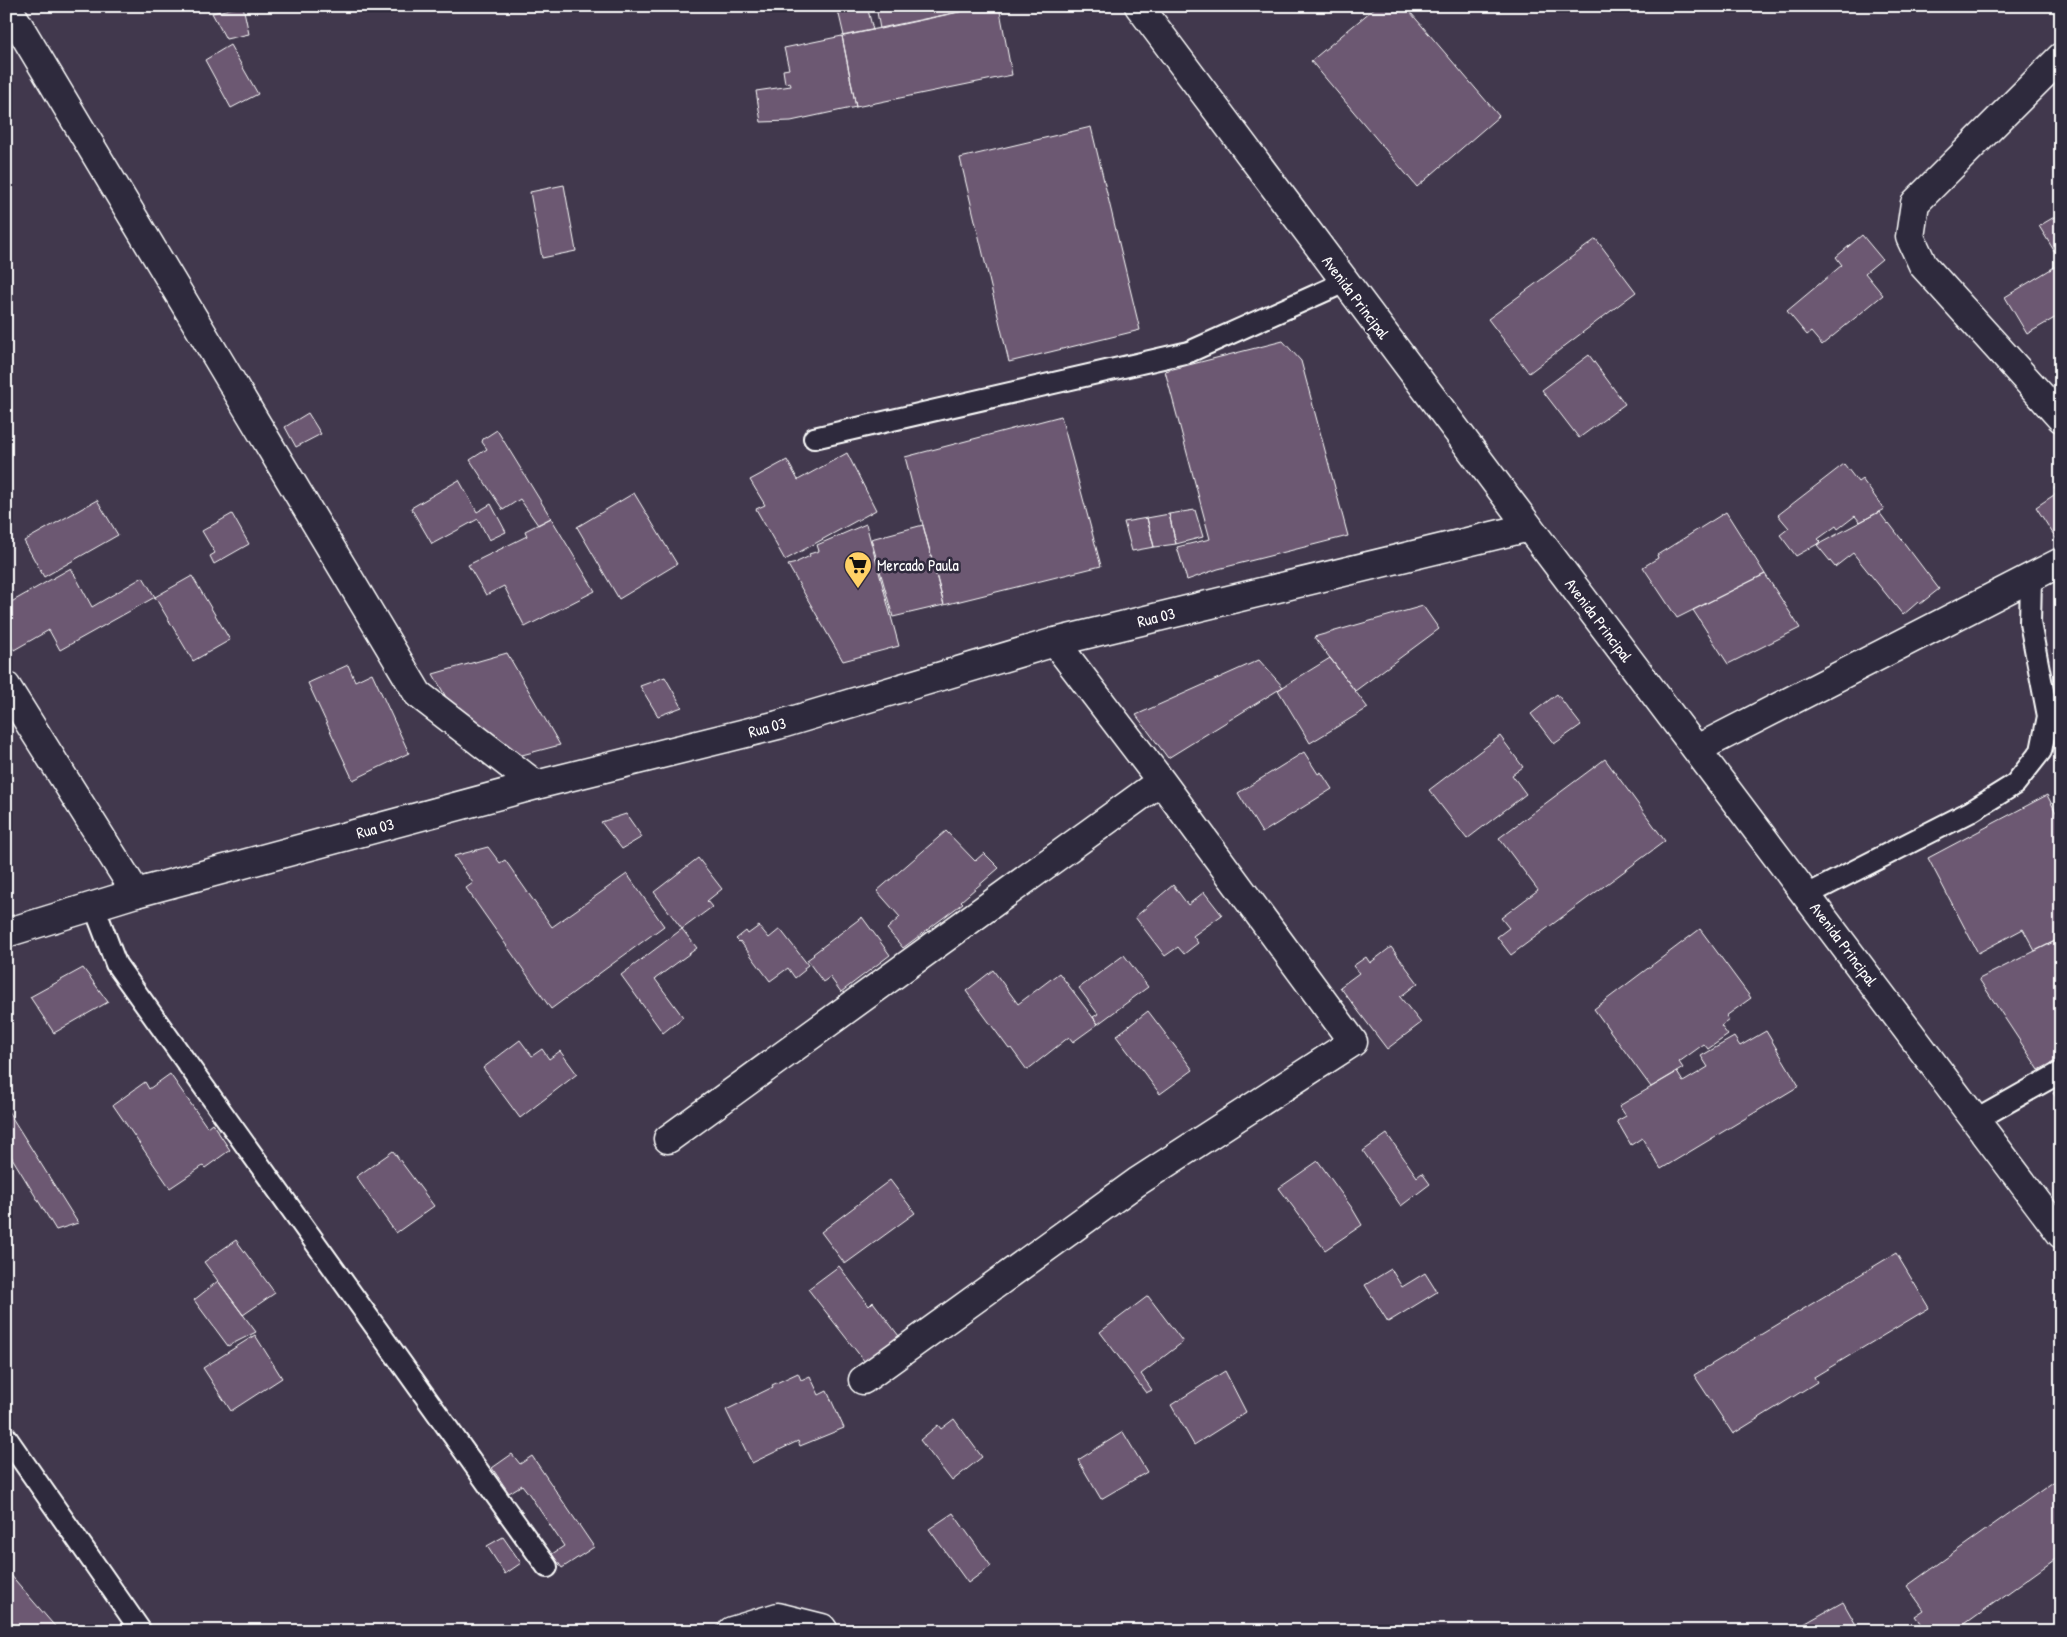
<svg xmlns="http://www.w3.org/2000/svg" width="2067" height="1637" viewBox="0 0 2067 1637" font-family="'Patrick Hand',sans-serif">
<style>
.building{fill:#6c5972;stroke:#fff}
.lines{fill:none;stroke-linecap:round;stroke-linejoin:round}
.service-casing{stroke:#fff;stroke-width:24}
.minor-casing{stroke:#fff;stroke-width:31}
.tertiary-casing{stroke:#fff;stroke-width:31}
.service{stroke:#2f2a3d;stroke-width:20}
.minor{stroke:#2f2a3d;stroke-width:28}
.tertiary{stroke:#2f2a3d;stroke-width:28}
.labels{text-anchor:middle;dominant-baseline:central;stroke-width:5;stroke-linejoin:round;paint-order:stroke}
.street-label{font-size:16px;fill:#fff;stroke:#2f2a3d}
.poi-label{font-size:16px;fill:#fff;stroke:#2f2a3d;text-anchor:start}
</style>
<rect width="100%" height="100%" fill="#41384d"/>
<filter id="ink" filterUnits="userSpaceOnUse"><feTurbulence type="fractalNoise" baseFrequency=".02" numOctaves="2"/><feDisplacementMap in="SourceGraphic" scale="10" xChannelSelector="R" yChannelSelector="G"/><feConvolveMatrix kernelMatrix="1 2 1 2 8 2 1 2 1" color-interpolation-filters="sRGB"/></filter>
<g filter="url(#ink)">
<path class="building" d="M243,6L249,34L226,39L212,13Z
M837,6H867L873,30L844,36Z
M876,6H987L880,29Z
M987,6H999L1012,75L856,107L842,36Z
M1377,6H1405L1499,116L1417,187L1311,61Z
M842,36L856,107L791,121L761,122L756,91L791,86L790,82L785,83L783,70L789,69L784,48Z
M230,45L258,94L231,108L205,60Z
M1091,127L1140,330L1009,362L960,158Z
M564,185L576,251L542,258L530,192Z
M2061,213V262L2039,226Z
M1862,235L1882,259L1865,273L1883,295L1822,345L1811,332L1807,335L1787,311L1842,265L1836,257Z
M1596,239L1636,292L1529,373L1488,319Z
M2061,263V321L2058,316L2027,334L2005,297Z
M1283,341L1301,361L1348,536L1218,569L1187,580L1177,547L1210,539L1165,371Z
M1589,355L1625,404L1579,438L1542,390Z
M308,413L321,434L296,447L285,427Z
M1061,416L1101,566L944,605L905,457Z
M497,430L551,518L538,525L520,499L503,510L470,460L487,449L482,442L483,439Z
M847,453L876,510L785,560L756,509L765,505L750,480L787,460L798,480Z
M1844,464L1858,482L1862,479L1884,509L1860,522L1855,516L1838,529L1836,526L1818,539L1821,542L1796,556L1780,535L1789,528L1778,515Z
M459,480L477,512L491,504L506,532L489,540L478,519L432,544L411,508Z
M2061,483V538L2057,540L2036,507L2057,493L2054,488Z
M634,493L677,564L619,599L577,527Z
M97,500L118,535L44,577L24,541Z
M1195,510L1203,537L1176,544L1169,514Z
M1726,512L1765,574L1677,618L1643,567L1658,558L1657,555Z
M1879,512L1888,524L1889,523L1939,589L1920,604L1918,602L1903,615L1853,553L1835,567L1817,545Z
M232,514L249,544L214,564L210,556L215,553L202,531Z
M1169,514L1176,544L1154,547L1147,518Z
M551,518L595,591L525,627L504,586L486,595L468,565L527,536L525,531Z
M1147,518L1154,547L1132,551L1124,522Z
M866,524L899,646L843,661L788,565L797,563V562L810,556L809,554L819,551L817,545Z
M923,525L944,605L893,617L871,539Z
M71,568L92,607L143,577L155,597L60,650L49,630L14,650L6,637V605Z
M1765,574L1800,628L1728,664L1693,610Z
M192,576L230,640L193,661L155,597Z
M1423,606L1439,629L1355,691L1314,637Z
M507,653L560,745L484,765L433,674Z
M1330,658L1368,708L1310,743L1278,690Z
M1259,660L1283,687L1168,758L1136,715Z
M348,665L355,681L372,673L409,753L353,780L308,683Z
M665,677L682,707L658,716L640,686Z
M1557,694L1581,725L1554,744L1531,714Z
M1500,736L1523,767L1512,775L1526,794L1467,839L1429,790Z
M1304,752L1318,774L1321,772L1332,789L1262,833L1238,793Z
M1605,759L1665,841L1511,955L1497,937L1509,928L1501,918L1538,890L1499,838Z
M2047,795L2061,822V938L2035,951L2023,929L1978,953L1928,858Z
M626,814L642,837L622,849L601,822Z
M946,831L975,861L984,853L999,868L961,901L963,903L903,948L887,929L900,917L877,891Z
M488,847L500,863L505,860L552,927L627,874L664,926L551,1009L466,888L473,883L454,856Z
M698,858L722,889L707,901L712,907L682,929L654,892Z
M1173,885L1188,905L1204,892L1222,915L1193,936L1198,943L1184,954L1178,947L1165,956L1135,917Z
M862,917L890,955L841,992L830,977L823,982L807,960L814,955L813,954Z
M759,926L769,938L780,929L808,965L804,968L805,970L795,978L788,968L770,981L740,941L739,942L736,939L746,931L748,934Z
M682,929L697,948L655,979L683,1017L663,1033L621,975Z
M1700,929L1751,998L1726,1016L1729,1020L1721,1026L1728,1035L1708,1049L1704,1044L1679,1062L1683,1068L1651,1087L1594,1009Z
M2061,938V1058L2039,1070L1979,979Z
M1391,947L1418,983L1400,997L1421,1023L1387,1049L1340,987L1359,973L1353,966L1366,957L1370,963Z
M1124,955L1148,987L1098,1024L1093,1017L1098,1014L1079,988Z
M83,968L108,1002L54,1033L30,997Z
M993,970L1018,1004L1059,973L1098,1024L1073,1042L1069,1037L1027,1070L1011,1048L1009,1049L966,991Z
M1148,1011L1193,1070L1160,1094L1116,1036Z
M1766,1031L1799,1086L1661,1169L1642,1138L1631,1145L1617,1121L1626,1116L1619,1106L1677,1072L1683,1082L1708,1067L1701,1056L1734,1037L1740,1046Z
M520,1040L532,1056L542,1049L549,1059L560,1051L577,1074L520,1118L483,1068Z
M170,1074L207,1127L212,1123L230,1150L205,1168L203,1166L170,1188L113,1105L145,1082L149,1089Z
M2061,1089V1105L2053,1093Z
M6,1108L78,1223L56,1230L6,1148Z
M1387,1134L1417,1177L1422,1173L1430,1184L1401,1206L1363,1151Z
M393,1151L434,1206L396,1233L356,1177Z
M1318,1161L1352,1208L1362,1225L1325,1250L1279,1188Z
M890,1180L915,1213L845,1264L821,1232Z
M236,1240L275,1293L243,1315L204,1262Z
M1896,1253L1929,1308L1814,1377L1817,1382L1733,1434L1694,1375Z
M839,1266L869,1306L873,1302L902,1340L865,1362L808,1289Z
M1391,1269L1402,1287L1425,1273L1437,1292L1388,1322L1365,1285Z
M218,1281L256,1332L228,1346L194,1300Z
M1148,1296L1183,1342L1141,1374L1152,1390L1146,1393L1100,1332Z
M255,1335L282,1378L231,1411L203,1368Z
M1225,1371L1246,1412L1194,1445L1171,1405Z
M798,1373L801,1380L810,1376L819,1395L827,1391L844,1428L800,1446L798,1441L752,1463L726,1410L773,1387L772,1385Z
M954,1419L982,1457L952,1481L920,1440L938,1425L941,1429Z
M1123,1432L1147,1472L1101,1499L1078,1460Z
M512,1454L520,1464L532,1456L594,1547L562,1568L552,1554L564,1546L529,1494L522,1485L509,1493L492,1468Z
M2056,1480L2061,1486V1555L1955,1631H1926L1915,1616L1924,1610L1907,1586Z
M953,1513L991,1566L968,1583L929,1529Z
M503,1537L521,1563L505,1574L487,1546Z
M10,1574L21,1587L59,1631H6V1577Z
M1843,1602L1859,1630L1808,1631L1804,1624Z"/>
<g class="lines">
<g class="service-casing">
<path id="service" d="M814,438L1189,352L1345,282
M1807,895L1970,812L2015,784L2041,751L2048,716L2030,623L2031,577
M94,906L116,964L547,1567
M1976,1120L2061,1072
M6,1437L141,1631"/>
</g>
<g class="minor-casing">
<path id="minor" d="M7,6L418,694L536,785
M2061,57L1915,203L1910,237L1923,265L2061,418
M6,686L136,893
M1697,749L2061,562
M668,1139L1161,781
M863,1380L1137,1182L1353,1042L1161,781L1055,642
M732,1631L778,1617L822,1628L824,1631"/>
</g>
<g class="tertiary-casing">
<path id="tertiary" d="M1139,6L1529,527L2061,1234
M6,933L136,893L536,785L778,725L1055,642L1529,527"/>
</g>
<use href="#service" class="service"/>
<use href="#minor" class="minor"/>
<use href="#tertiary" class="tertiary"/>
</g>
</g>
<defs>
<g id="supermarket-pin" transform="scale(1.4375)"><path d="M0 17L-7.5 6A9.5 9.5 0 1 1 7.5 6Z" fill="#ffd166" stroke="#2f2a3d"/><path d="M-6-5.5h2.5l.6 2H6L4.5 2H-2.5L-4.4-4H-6ZM-1.5 3.2a1.3 1.3 0 1 0 .1 0ZM3 3.2a1.3 1.3 0 1 0 .1 0Z" fill="#111"/></g>
</defs>
<g fill-rule="evenodd">
<use href="#supermarket-pin" x="858" y="565"/>
</g>
<g class="labels">
<g class="street-label">
<text transform="translate(1356 297) rotate(53)">Avenida Principal</text>
<text transform="translate(1156 617) rotate(-14)">Rua 03</text>
<text transform="translate(1599 620) rotate(53)">Avenida Principal</text>
<text transform="translate(767 727) rotate(-15)">Rua 03</text>
<text transform="translate(375 828) rotate(-15)">Rua 03</text>
<text transform="translate(1844 944) rotate(53)">Avenida Principal</text>
</g>
<g class="poi-label">
<text x="877" y="565">Mercado Paula</text>
</g>
</g>
<rect width="2067" height="1637" fill="none" stroke="#2f2a3d" stroke-width="25"/>
<rect x="12" y="12" width="2042" height="1612" fill="none" stroke="#fff" stroke-width="2" filter="url(#ink)"/>
</svg>
